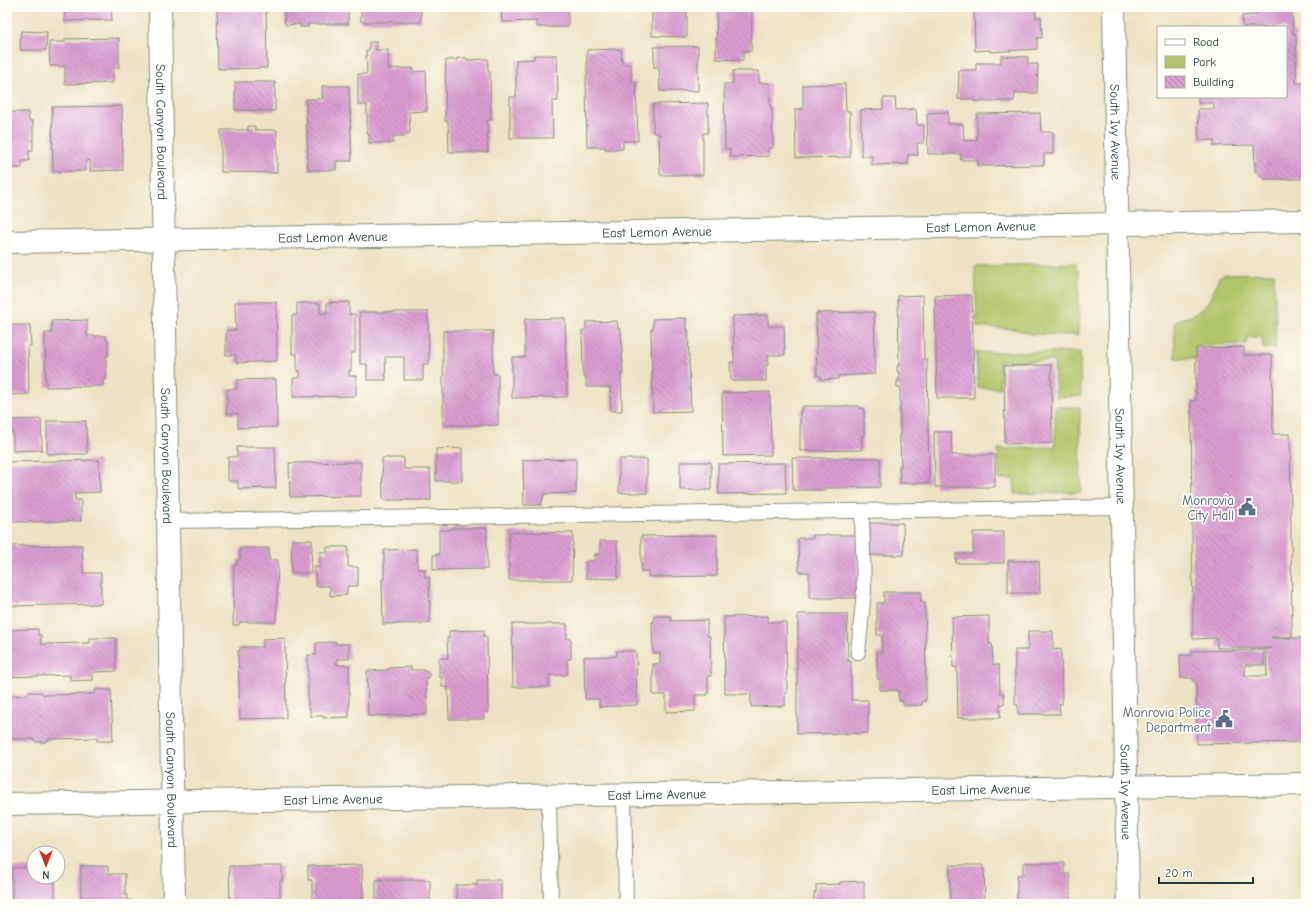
<svg xmlns="http://www.w3.org/2000/svg" width="1313" height="911" viewBox="0 0 1313 911" font-family="'Comic Neue',sans-serif">
<style>
.green{fill:#b2c467;stroke:#68804e}
.building{fill:url(#building-back-hatch)}
.lines{fill:none;stroke-linecap:round;stroke-linejoin:round}
.lane-casing{stroke:#86907c;stroke-width:16}
.street-casing{stroke:#86907c;stroke-width:24}
.lane{stroke:#fff;stroke-width:14}
.street{stroke:#fff;stroke-width:22}
.labels{text-anchor:middle;dominant-baseline:central;stroke-width:3.5;stroke-linejoin:round;paint-order:stroke}
.street-label{font-size:13px;fill:#1f3d34;stroke:#fdfcf7}
.service-label{font-size:13px;fill:#4e5e75;stroke:#fdfcf7;text-anchor:end}
</style>
<defs>
<pattern id="building-back-hatch" width="6" height="6" patternUnits="userSpaceOnUse"><rect width="6" height="6" fill="#da9bd1"/><path d="M-1 5l2 2M0 0l6 6M5-1l2 2" fill="none" stroke="#b080aa"/></pattern>
</defs>
<rect width="100%" height="100%" fill="#fdfcf7"/>
<filter id="ink" filterUnits="userSpaceOnUse"><feTurbulence type="fractalNoise" baseFrequency=".025" numOctaves="2"/><feDisplacementMap in="SourceGraphic" scale="8" xChannelSelector="R" yChannelSelector="G"/><feConvolveMatrix kernelMatrix="1 2 1 2 8 2 1 2 1" color-interpolation-filters="sRGB"/></filter>
<filter id="wash" filterUnits="userSpaceOnUse"><feTurbulence type="fractalNoise" baseFrequency=".012" numOctaves="4" result="noise"/><feDisplacementMap in="SourceGraphic" scale="16" xChannelSelector="R" yChannelSelector="G"/><feGaussianBlur stdDeviation="0.9" result="paint"/><feColorMatrix in="noise" values="0 0 0 0 0 0 0 0 0 0 0 0 0 0 0 0 0 1.4 0 .05"/><feComposite in="paint" operator="in"/></filter>
<g filter="url(#wash)">
<rect width="100%" height="100%" fill="#ede2c3"/>
<path class="green" d="M1076,263V271H1079L1078,335L1031,334L1015,329L977,327L975,266Z
M1274,273L1276,348H1263L1262,337H1247L1246,344L1199,345L1196,348V359L1175,358L1174,325C1178,316 1186,319 1193,315C1210,305 1212,295 1219,277L1225,274Z
M976,352H1080L1081,396L1056,397L1054,361H1000V388H978Z
M1055,407H1080L1081,492L1015,494L1014,479H999L998,449L1055,447Z"/>
<g id="blocks">
<path class="building" d="M64,7H111L112,20L65,21Z
M217,7H266L267,68L218,69Z
M284,7H348V24H308V27H300V24L285,25Z
M361,7H421V22H361Z
M501,7H568V27H537V21L502,22Z
M652,7H687V37L652,36Z
M717,7H752L751,51H743V60L716,59Z
M974,7H1035L1036,17H1041L1042,38H1037V49L990,52V50L975,51Z
M1243,7H1292L1293,34H1296V83H1306V179H1264L1255,171L1254,145L1214,146V140H1199L1198,109H1214V103H1198V97H1286V27H1243L1242,16L1256,15V12H1243Z
M21,31L47,32L46,50H20Z
M119,38V68H113V83L65,84V66H50L49,42H65V39Z
M369,42H376V50H388V69L413,68V72L426,71L427,111L409,112L410,133H407V136H393V143H369V134H367V105H358V74H367L366,50H369Z
M698,46V91H660L659,68H654V47Z
M621,49L622,64H631V82H636L638,141H623V149H605V147H587L586,76H587V50Z
M534,55H557L558,101H552L553,138H510V97H516V60L534,59Z
M1001,56L1028,57V64H1038L1037,93H1015L1014,101H973V99H958L959,70H976V63H1001Z
M457,58H467V60L488,59V72H490L491,120H487L488,152H449L448,121H445L446,60H457Z
M733,71H759V83H770V107H772L773,148H769V156L730,157V149H725L724,84H733Z
M235,82H275V111L235,110Z
M845,84L846,111H850V157L796,158L795,109H803V85Z
M322,86H349L352,161H336V170H308L306,99H322Z
M883,98H895L896,110L916,109L917,125H924V143H917L918,155H908V164L872,165V156H861V110L883,109Z
M708,103V133H703V175H660L659,133H653V104Z
M122,106L123,170L90,171V160L86,161V171H53L52,107Z
M7,112H28L29,121H33V151H29V161H22V168H7Z
M948,112V124H963L964,141L977,140V114L1040,113L1041,132H1053V154H1044V165L978,166V160H961V154H928L927,113Z
M248,126H255V130H277V173L221,172V130H248Z
M923,295L924,359H927L929,483H900V472H899V466H901L900,442H899V435H900V387H897V381H899V372H897V366H899L898,296Z
M972,295L974,398H937L935,296Z
M235,302H276L277,361L236,363V355H226V330H236Z
M349,302V314H355V353H351V371H349V376H356V396L293,397V378H300V371H297V354H292V315H297V303H320V313H327V303Z
M360,312H428L429,364H423V380H404V357H385L386,380H367V364H360Z
M874,312L875,374L838,376V379L821,380V376H817L816,313Z
M768,315V326H784L785,355H768V365H766V381H732V379H731L730,362H734L733,316Z
M565,318L567,397L512,398V357H525V319Z
M686,318V329H688L691,411L653,412L651,329H653V319Z
M87,320V336H106V340H108V356H106V380H103V386L46,387L45,333H52V321Z
M617,321L618,329H621L623,374H621L622,411H611L610,387H586V376H583L582,330H586V322Z
M7,325H30L31,346H28L29,394L7,395Z
M443,331H493V374H498V425H443Z
M1244,347V355H1272L1273,434H1290L1292,637H1271V638H1306V742L1197,744L1196,682H1193V678H1181L1180,655H1192V651L1264,650V665H1245V676H1267L1266,649H1271V648H1217V638L1193,639L1191,401H1196V348Z
M1051,365L1052,443L1005,444L1004,366Z
M276,379L277,427L238,428V414H227V389H237V380Z
M770,392L771,455L723,456L722,393Z
M803,406H859V408H864V436H862V450L800,451V410H803Z
M41,419L42,450L13,451V431L7,432V420Z
M47,421H86L87,454H47Z
M934,432H951L952,455H995V487H935Z
M237,447H275L276,488L238,489V481H228V457H237Z
M462,448V481H436V449Z
M382,458H404V469H430L431,500H383Z
M792,458H880V487L825,488V490H793Z
M576,459V493L544,494L541,505H524L523,460Z
M619,459H647V493H619Z
M99,460L100,492L75,493V500H81V521L7,522V462Z
M361,462V496L290,497L289,463Z
M680,462H711V490H680Z
M785,463L786,493L719,494L718,464Z
M870,523H903L904,555H870Z
M451,528H487V569L433,570V555H439V530H451Z
M509,532L573,533L572,580H509Z
M973,532H1004V563H956V554H973Z
M717,535V576L649,577V571H641V536Z
M813,535H857L858,598H809V572H799L798,538H813Z
M292,540H312L311,573H291Z
M600,541H617L618,579L586,578V561H595V554H600Z
M82,545L83,573H101V604L7,606V546Z
M327,547H348V567H358V586H347V595L330,596V586H316L315,567H320V552H327Z
M240,548H269V560H278L276,622H240L239,625H233L234,565H237V560H240Z
M417,549V569H425V577H429L430,623L383,624L382,579H384V550Z
M1008,561H1039L1040,593H1008Z
M884,592H921V602H925L926,701H922V705H903V701H899L898,690H880V679H877V653H882V635H877V603H884Z
M798,614H847L848,661H851V700H868V733L797,734V649H798Z
M654,616H671V621L707,620V636H710L711,676H708V695H695V711L666,712V695H653V664H660V653H653L652,622H654Z
M768,616V622H786L787,693H785V706L751,707V694H725L724,617Z
M989,616V644H992L993,665H999L1000,693H1004V704H1000V718H958L957,667H953L952,617Z
M512,624H567V639H571V659H567V675H549V687H513Z
M38,629V635H41V644L90,643V638H116V671L93,672V680L70,681V675L7,677V630Z
M484,630V637H487L488,712H484V719H449L448,687H442V677H439V658H448L447,638H449V631Z
M1028,631H1053V650L1061,649L1062,704H1059L1060,714H1018V705H1015V650H1028Z
M285,638L286,718L240,719L238,651H240V647H263V639Z
M336,642V644H349V659H337V665H349V717L323,718V716H310V708H308V655H316V643Z
M616,651H636L637,705L599,707V699H585L584,657L617,656Z
M411,667V670H426V672H429V678H426L427,714L368,716L367,671L389,670V668Z
M95,690H111L113,741H97V738L49,739L45,742H36L33,739H7V696L26,695L30,692H40L44,695L95,694Z
M1023,863H1064V874H1070V904H1017V875H1023Z
M362,865L363,904H312V880H308V866Z
M950,865H984L985,904H950Z
M81,866H108V874H125V895H127V901L132,900V904H81Z
M229,866H282V881H280V904H230Z
M34,867V877H55V904H12V868Z
M376,880H430V904H376Z
M477,880H501V904H457L456,885H477Z
M864,881V901H866V904H814V893H816V885L840,884V882Z"/>
</g>
</g>
<g filter="url(#ink)">
<use href="#blocks" fill-opacity="0" stroke="#86907c" stroke-width="1"/>
<g class="lines">
<g class="lane-casing">
<path id="lane" d="M168,521L1121,507
M858,652L864,592L862,511
M624,795L626,904
M549,796L551,904"/>
</g>
<g class="street-casing">
<g id="street">
<path id="s1" d="M160,7L174,904"/>
<path id="s2" d="M1114,7L1128,904"/>
<path id="s3" d="M7,242L1306,221"/>
<path id="s4" d="M7,804L1306,784"/>
</g>
</g>
<use href="#lane" class="lane"/>
<use href="#street" class="street"/>
</g>
</g>
<defs>
<g id="civic-bare" transform="scale(1.38)"><path d="M-.6-6.5H3V-4.5H.6V-3L4-1V1h2V6H-6V1h2V-1L-.6-3ZM-1.2 2.5V6h2.4V2.5Z" fill="#5c6f8a" stroke="#fdfcf7" stroke-width="2.5" paint-order="stroke"/></g>
</defs>
<g fill-rule="evenodd">
<use href="#civic-bare" x="1247" y="507"/>
<use href="#civic-bare" x="1224" y="719"/>
</g>
<g class="labels">
<g class="street-label">
<text stroke="none"><textPath href="#s1" startOffset="125">South Canyon Boulevard</textPath></text>
<text stroke="none"><textPath href="#s2" startOffset="125">South Ivy Avenue</textPath></text>
<text stroke="none"><textPath href="#s3" startOffset="974">East Lemon Avenue</textPath></text>
<text stroke="none"><textPath href="#s3" startOffset="650">East Lemon Avenue</textPath></text>
<text stroke="none"><textPath href="#s3" startOffset="326">East Lemon Avenue</textPath></text>
<text stroke="none"><textPath href="#s1" startOffset="449">South Canyon Boulevard</textPath></text>
<text stroke="none"><textPath href="#s2" startOffset="449">South Ivy Avenue</textPath></text>
<text stroke="none"><textPath href="#s1" startOffset="773">South Canyon Boulevard</textPath></text>
<text stroke="none"><textPath href="#s4" startOffset="974">East Lime Avenue</textPath></text>
<text stroke="none"><textPath href="#s2" startOffset="785">South Ivy Avenue</textPath></text>
<text stroke="none"><textPath href="#s4" startOffset="650">East Lime Avenue</textPath></text>
<text stroke="none"><textPath href="#s4" startOffset="326">East Lime Avenue</textPath></text>
</g>
<g class="service-label">
<text x="1234" y="500">Monrovia<tspan x="1234" dy="15">City Hall</tspan></text>
<text x="1211" y="712">Monrovia Police<tspan x="1211" dy="15">Department</tspan></text>
</g>
</g>
<rect width="1313" height="911" fill="none" stroke="#fdfcf7" stroke-width="24"/>
<rect x="1157" y="26" width="130" height="72" fill="#fdfcf7" stroke="#a4b0a9"/>
<rect x="1165" y="39" width="20" height="6" fill="#ffffff" stroke="#a4b0a9"/>
<text x="1193" y="46" font-size="12" fill="#1f3d34">Road</text>
<rect x="1165" y="56" width="20" height="12" fill="#b2c467" stroke="#a4b0a9"/>
<text x="1193" y="66" font-size="12" fill="#1f3d34">Park</text>
<rect x="1165" y="76" width="20" height="12" fill="url(#building-back-hatch)" stroke="#a4b0a9"/>
<text x="1193" y="86" font-size="12" fill="#1f3d34">Building</text>
<g transform="translate(46 865) rotate(180)"><circle r="19" fill="#fdfcf7" stroke="#a4b0a9"/>
<path d="M0-3L7 15L0 10L-7 15Z" fill="#c8321e"/>
<text y="-6" font-size="11" font-weight="bold" text-anchor="middle" fill="#1f3d34">N</text>
</g>
<path d="M1159 877v6h94v-6" fill="none" stroke="#1f3d34" stroke-width="2"/>
<text x="1165" y="877" font-size="12" fill="#1f3d34" stroke="#fdfcf7" stroke-width="3" paint-order="stroke">20 m</text>
</svg>
